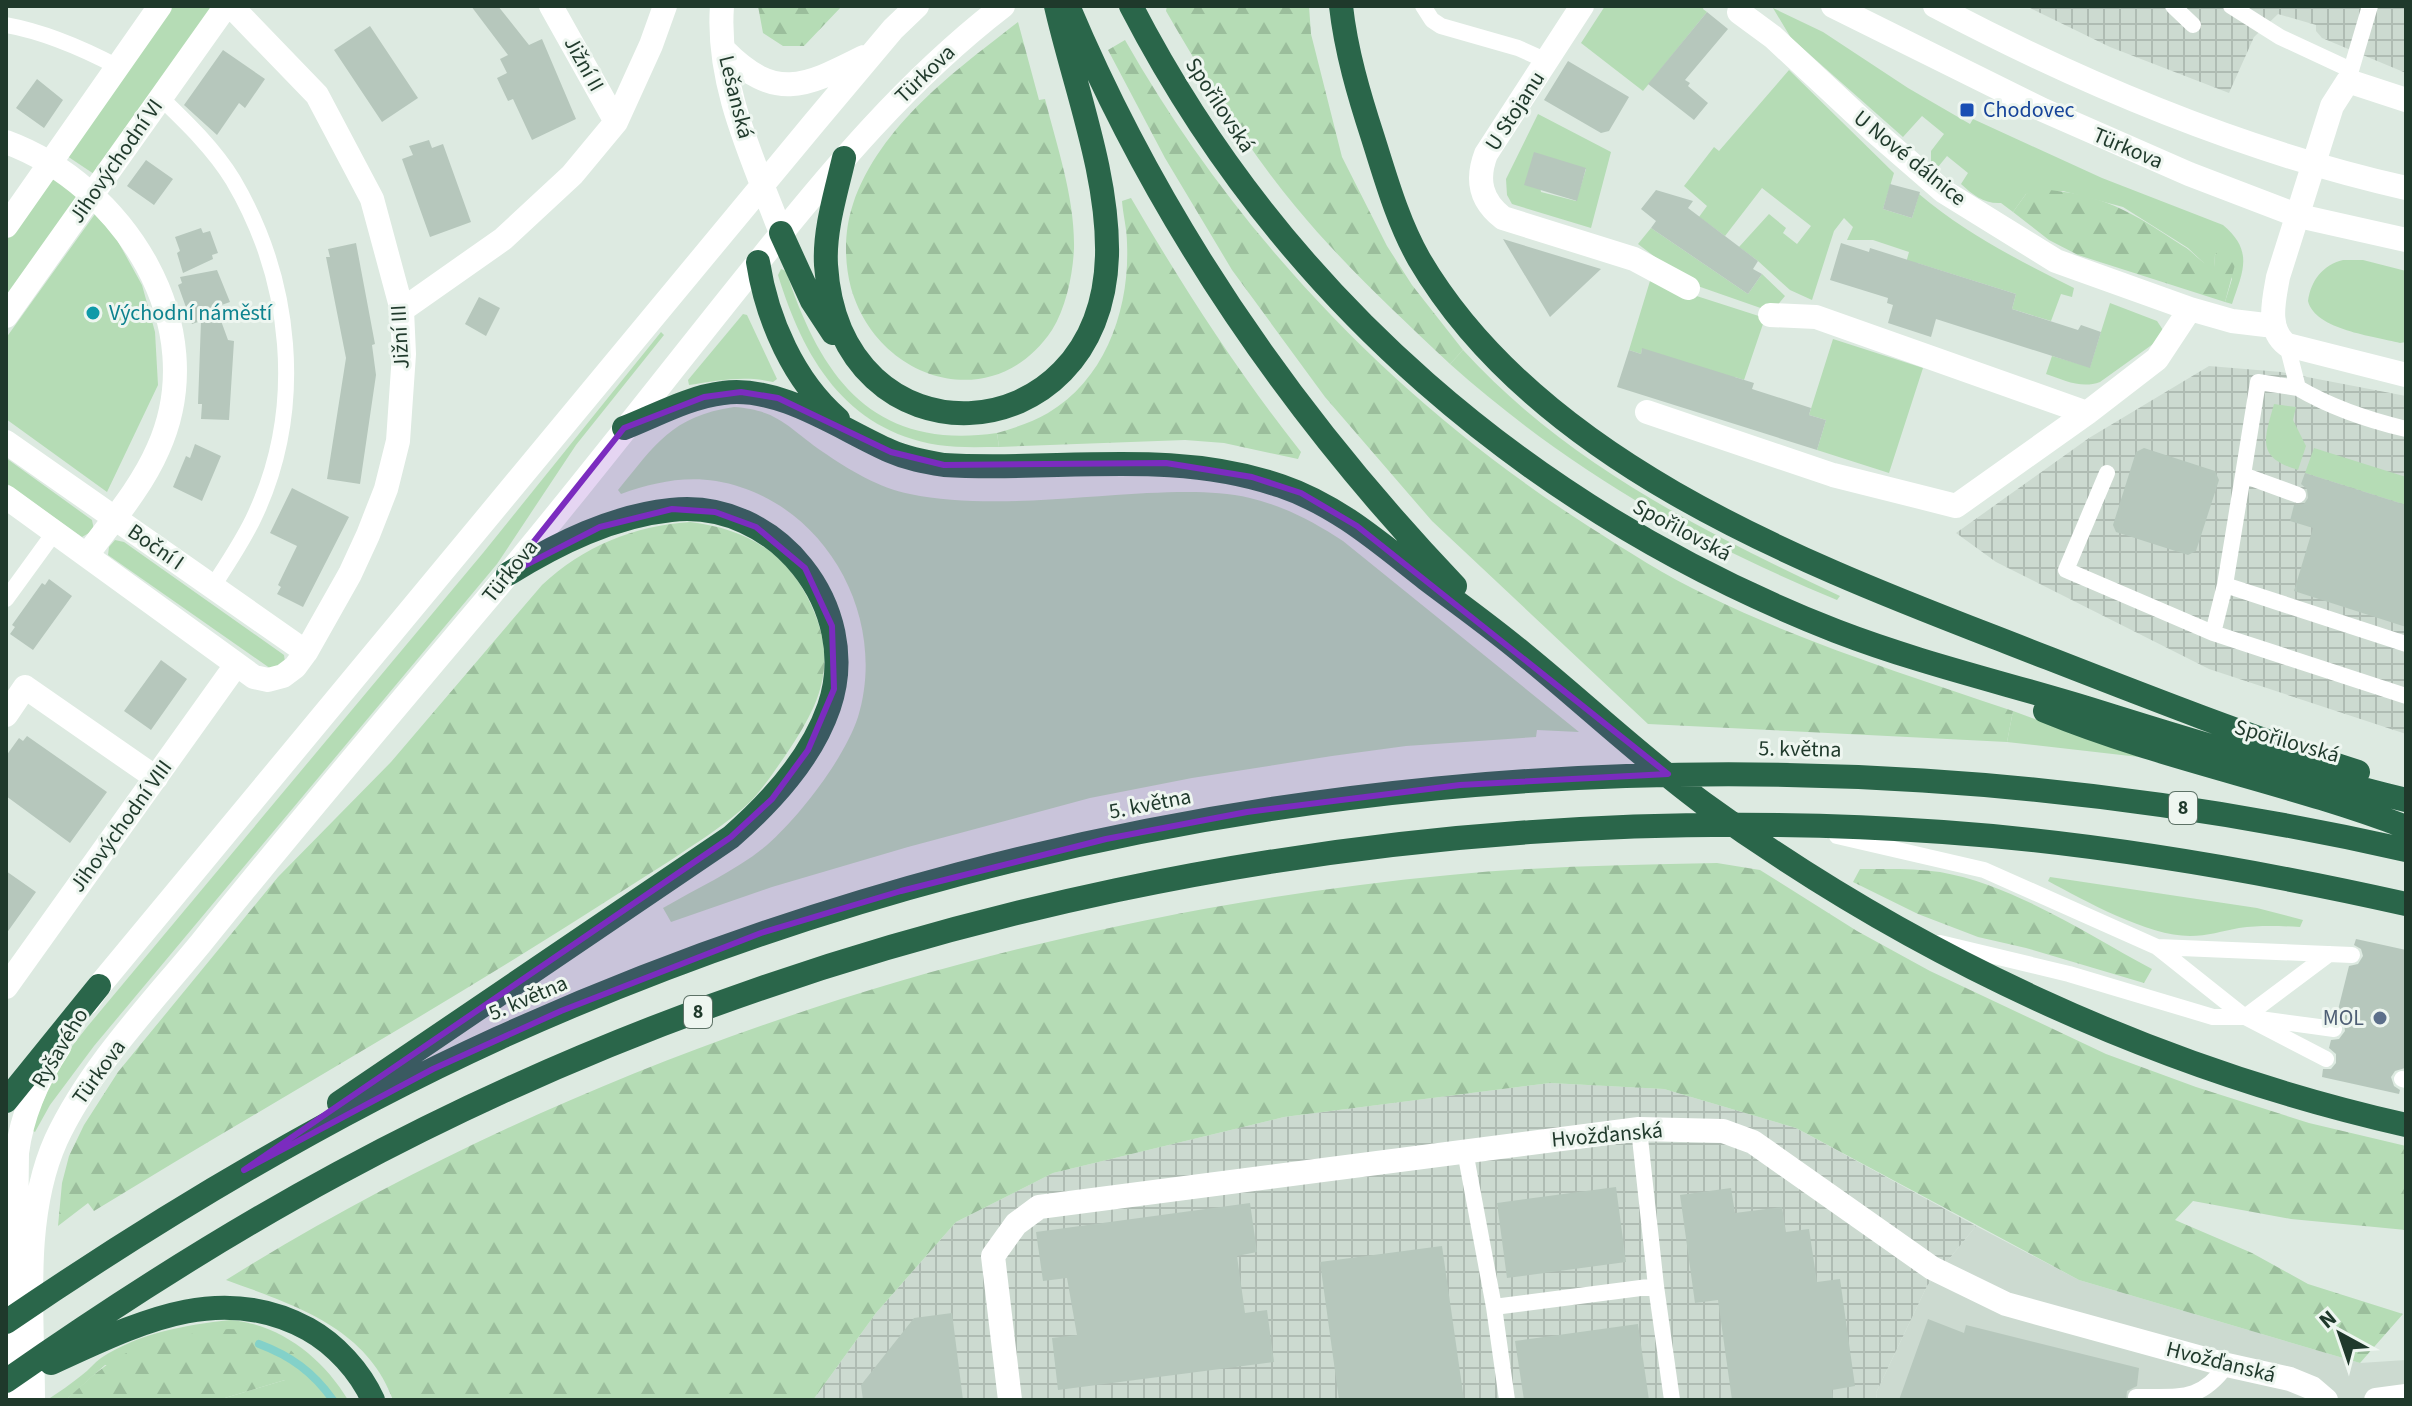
<svg xmlns="http://www.w3.org/2000/svg" width="2412" height="1406" viewBox="0 0 2412 1406" font-family="'Source Sans 3',sans-serif">
<style>
.built{fill:#ccdad0}
.industrial{fill:url(#industrial-grid)}
.green{fill:#b5dcb5;fill-rule:evenodd}
.forest{fill:url(#forest-firs)}
.lines{fill:none;stroke-linecap:round;stroke-linejoin:round}
.stream{stroke:#83d1c9;stroke-width:8}
.building{fill:#b6c7bc}
.lane{stroke:#fff;stroke-width:16}
.street{stroke:#fff;stroke-width:24}
.secondary{stroke:#fff;stroke-width:24}
.highway{stroke:#2a664a;stroke-width:24}
.marked{fill:#7b2cbf;fill-opacity:0.2;stroke:#7b2cbf;stroke-width:6;stroke-linejoin:round}
.transit-dot{fill:#1a4fb4;stroke:#eef6f0;stroke-width:3}
.culture-dot{fill:#0f9aa8;stroke:#eef6f0;stroke-width:3}
.service-dot{fill:#5c6f8a;stroke:#eef6f0;stroke-width:3}
.labels{text-anchor:middle;dominant-baseline:central;stroke-width:6;stroke-linejoin:round;paint-order:stroke}
.shield{fill:#eef6f0;stroke:#5d7266;stroke-width:2}
.shield-label{font-size:20px;font-weight:bold;fill:#1f392b}
.street-label{font-size:22px;fill:#1f392b;stroke:#eef6f0}
.transit-label{font-size:22px;fill:#164399;stroke:#eef6f0;text-anchor:start}
.culture-label{font-size:22px;fill:#0d838f;stroke:#eef6f0;text-anchor:start}
.service-label{font-size:22px;fill:#4e5e75;stroke:#eef6f0;text-anchor:end}
</style>
<defs>
<pattern id="industrial-grid" width="8" height="8" patternUnits="userSpaceOnUse" patternTransform="scale(2)"><rect width="8" height="8" fill="#ccdad0"/><path d="M0 4h8M4 0v8" fill="none" stroke="#afbcb3"/></pattern>
<pattern id="forest-firs" width="22" height="20" patternUnits="userSpaceOnUse" patternTransform="scale(2)"><rect width="22" height="20" fill="#b5dcb5"/><path d="M5 1l3.5 6h-7zM16 11l3.5 6h-7z" fill="#9bbe9c"/></pattern>
</defs>
<rect width="100%" height="100%" fill="#ddeae1"/>
<path class="built" d="M1976,1226L2079,1280L2360,1363L2406,1360V1400H1877L1876,1393L1927,1286Z"/>
<path class="industrial" d="M2026,6H2406V73L2322,38L2316,31V25L2278,14L2254,37L2229,93L2110,47Z
M2209,366L2281,372L2406,396V734L2209,669L1996,562L1956,533L2089,438Z
M1550,1083L1664,1089L1796,1128L1976,1226L1927,1286L1876,1393L1877,1400H813L876,1313L956,1222L1053,1173L1284,1117Z"/>
<path class="green" d="M168,6H212L97,176L64,154Z
M1605,6H1704L1703,9L1707,12L1643,91L1581,43Z
M1773,8L1823,32L1908,88L1970,124L1973,119L2102,178L2223,225C2254,251 2243,271 2232,304L2225,302L2232,279L2220,249L2215,255L2214,268L2207,266L2188,248L2123,207L2063,191L2026,194L2013,212L2001,203C1984,204 1973,195 1961,184L1968,173L1947,156L1938,167L1931,162V151L1944,134L1922,116L1903,137L1791,38Z
M1789,70L1894,173L1883,209L1912,218L1919,194C1966,234 2020,261 2074,288L2072,297L2061,294L2051,321L2012,309L2016,294L1917,263H1906L1909,252L1873,240H1847L1853,227L1844,218L1834,231L1812,300L1790,290L1758,261L1739,247L1769,214L1786,228L1783,233L1797,244L1811,226L1762,188L1725,236L1699,217L1707,206L1684,186L1714,147L1719,151Z
M1538,114L1611,152L1591,228L1512,204L1507,195L1506,179ZM1534,153L1586,169L1576,201L1541,192Z
M55,179L78,196L6,305V238L46,181Z
M95,214L116,238L142,285L155,332L158,385L107,492L6,419V338Z
M1651,228L1748,294L1762,274L1785,296L1772,312L1689,283L1638,244Z
M2343,260H2363L2406,271V342L2400,343C2374,336 2315,330 2308,301C2311,280 2323,265 2343,260Z
M781,269L786,271C821,378 873,451 997,433L999,447C979,447 958,448 938,445C845,430 803,357 778,275Z
M1650,281L1765,318L1744,380L1735,377L1733,383L1642,349L1641,354L1629,350Z
M2110,303L2157,321L2163,330L2160,339L2100,382C2081,389 2064,380 2046,374L2052,356L2090,367Z
M743,314L747,315L777,379L773,382C743,375 718,381 689,385L688,380Z
M661,332L664,335L576,445L497,564L94,1046L50,1105L35,1132L31,1130L59,1063L87,1027L483,553Z
M1833,339L1923,368L1889,473L1817,450L1826,420L1809,415Z
M1463,350C1567,464 1702,531 1840,596L1837,600C1692,540 1568,469 1450,364Z
M2274,404L2296,407L2293,420L2306,446L2298,470C2256,457 2264,440 2274,404Z
M734,407C779,410 788,428 823,452C849,470 879,488 910,494C983,509 1072,497 1147,493C1180,492 1216,490 1250,498C1284,506 1314,522 1343,541L1579,732L1537,730L1536,737L1406,746L1332,756L1192,778L1090,798L908,847L772,887L671,922L663,908C697,888 736,871 767,845C800,816 844,759 858,717C889,615 823,499 716,481C682,476 652,483 621,494L618,490C655,445 672,416 734,407Z
M2314,448L2406,477V505L2305,473Z
M6,458L92,520L94,530L82,537L6,483Z
M115,540L124,542L284,655L285,662L274,671L108,555L109,547Z
M2013,711L2139,757L2007,742Z
M2050,877L2257,908L2303,920L2300,927C2280,926 2260,925 2239,928C2223,931 2207,936 2190,936C2148,936 2085,901 2048,881Z
M230,1320C280,1324 323,1358 348,1400H218L285,1380L105,1365L66,1400H47C59,1392 71,1384 82,1375C89,1370 94,1363 101,1358C139,1333 185,1325 230,1320Z"/>
<path class="forest" d="M758,6H842L804,46H783L763,33Z
M1167,6H1309L1311,34L1342,157L1387,246L1412,285L1463,350L1450,364C1396,313 1342,263 1295,206C1245,146 1205,78 1166,11Z
M1018,22L1039,100L1045,99C1057,147 1075,198 1074,248C1073,274 1066,308 1052,330C994,417 878,382 851,288C844,261 844,231 853,204C880,125 955,71 1018,22Z
M1125,40C1237,237 1398,404 1588,526C1627,551 1666,576 1708,596C1806,644 1911,676 2013,711L2007,742L1648,724L1432,521L1325,397L1232,270L1165,158L1108,50Z
M2038,189C2104,194 2130,211 2183,246C2194,252 2202,265 2214,267L2215,255L2219,249L2227,247L2236,261L2225,302L2078,255L2049,240L2013,212L2026,194Z
M1131,198C1183,287 1237,371 1301,452L1298,459L1224,443L1185,440L999,447L997,433C1014,428 1033,422 1048,413C1106,379 1130,308 1127,243C1127,229 1123,215 1122,201Z
M690,522C746,529 788,552 812,607C838,665 820,704 787,753C776,769 764,787 751,801C726,825 696,843 668,862C632,885 597,907 561,930C407,1027 249,1116 94,1211L88,1203L58,1226L62,1183L69,1156L84,1125L118,1072L278,877L391,762L542,585C584,546 633,526 690,522Z
M1717,863L1760,870L1857,931L1930,971L2106,1054L2196,1087L2309,1123L2406,1146V1230L2291,1219L2193,1201L2175,1220L2252,1253L2308,1284L2403,1314L2360,1363L2079,1280L1796,1128L1664,1089L1550,1083L1284,1117L1053,1173L956,1222L876,1313L813,1400H393C367,1327 292,1304 226,1280C588,1054 1025,915 1450,875C1539,866 1628,865 1717,863Z
M1860,869C1886,869 1913,868 1940,872C2014,885 2087,934 2152,969L2144,983L2026,948L1978,937L1918,914L1853,882Z
M228,1329C256,1329 282,1335 298,1359L294,1372L285,1380L218,1400H66C78,1389 90,1377 104,1367C138,1340 186,1334 228,1329Z"/>
<g class="lines">
<path class="stream" d="M259,1344C291,1356 313,1372 333,1400"/>
</g>
<path class="building" d="M471,6H498L529,45L542,39L576,119L532,140L513,99L508,101L497,78L507,73L500,59L508,55Z
M1707,12L1728,29L1685,80L1690,83L1688,86L1708,103L1694,120L1648,84Z
M370,26L418,98L382,122L334,50Z
M223,50L265,79L245,108L239,103L217,135L184,105Z
M1568,61L1629,97L1609,131L1601,133L1544,100Z
M37,79L63,100L44,128L16,108Z
M429,140L432,148L443,144L471,222L430,237L402,159L413,155L409,146Z
M1534,152L1586,168L1577,201L1524,185Z
M146,160L173,179L154,205L127,186Z
M1890,184L1920,192L1912,218L1883,209Z
M1656,190L1693,201L1688,208L1758,261L1753,269L1762,274L1748,294L1651,228L1656,221L1641,209Z
M201,228L203,233L210,231L218,253L212,255L213,259L183,273L177,253L180,251L175,237Z
M1503,239L1601,269L1550,317Z
M356,243L375,344L372,345L376,375L360,484L327,479L346,358L326,257H330L328,249Z
M1841,243L1869,252L1870,248L2016,294L2012,309L2078,330L2081,325L2101,332L2090,368L1936,319L1931,337L1888,323L1893,305L1887,303L1888,298L1830,280Z
M217,270L230,302L216,307L228,340L234,341L229,420L201,419L202,404H198L201,321L192,324L178,285L182,283L180,277Z
M479,297L500,308L486,336L465,324Z
M1642,348L1754,383L1752,389L1811,408L1809,415L1826,420L1817,450L1617,387L1629,350L1641,354Z
M195,444L221,456L202,501L173,487L186,456L190,458Z
M2144,448L2215,471L2219,480L2196,551L2188,555L2116,532L2113,525L2136,452Z
M2305,473L2406,505V627L2294,591L2313,528L2290,521L2294,505L2304,504L2308,498L2307,489L2301,484Z
M292,488L349,517L303,607L277,594L281,587L278,585L297,546L270,533Z
M49,579L72,596L33,650L10,634L15,627L12,625L42,583L45,585Z
M161,660L187,679L151,730L124,711Z
M27,736L107,792L70,843L6,796V756L19,738L23,741Z
M6,871L36,892L6,934Z
M2356,939L2406,950V1064L2405,1068L2395,1071L2391,1077L2394,1086L2400,1090L2399,1094L2322,1077L2323,1069H2331L2336,1063V1054L2329,1048L2331,1040L2339,1039L2345,1031L2344,1024L2336,1018L2349,966L2358,964L2363,956L2361,949L2354,945Z
M1616,1187L1626,1262L1507,1278L1497,1203Z
M1731,1188L1735,1213L1782,1207L1786,1232L1809,1229L1817,1282L1840,1279L1855,1386L1832,1390L1833,1400H1732L1718,1300L1695,1303L1680,1195Z
M1250,1203L1257,1252L1237,1256L1245,1313L1267,1310L1274,1362L1058,1390L1052,1338L1077,1335L1067,1278L1043,1281L1036,1232Z
M1442,1246L1464,1400H1339L1320,1262Z
M952,1313L963,1400H863L861,1385L914,1318Z
M1928,1319L1964,1333L1966,1325L2139,1368L2137,1386L2127,1391L2126,1400H1899Z
M1638,1324L1649,1400H1524L1515,1341Z"/>
<g class="lines">
<path class="lane" d="M1423,6L1432,20L1441,26L1518,48L1547,61
M2173,6L2193,25
M2231,6L2280,37L2351,70
M6,25C45,32 82,48 118,67
M2349,77L2370,6
M161,98C187,123 214,149 233,180C292,280 305,406 256,513C245,538 228,563 213,586
M2287,345L2298,388C2332,408 2368,420 2406,429
M2107,473L2066,570L2213,633L2406,696
M2243,475L2225,585L2406,644
M2298,495L2243,475L2258,382L2298,388
M6,599L54,533
M2213,633L2225,585
M1837,836L1984,870L2157,947L2352,955
M1940,943L2069,974L2213,1017H2245L2334,1029
M2157,947L2245,1017L2326,1059
M2245,1017L2329,954
M2402,1079L2406,1080
M1465,1151L1494,1307L1656,1286L1639,1129
M1656,1286L1672,1400
M1494,1307L1507,1400
M2136,1397C2180,1396 2199,1403 2227,1365"/>
<path class="street" d="M551,6L616,122
M1582,6L1486,154C1476,180 1481,201 1503,218L1634,259L1688,288
M1739,12L1773,37L1875,132L1943,191L2056,261L2190,309L2232,321L2274,326
M2406,100L2348,81L2332,106L2278,277C2274,300 2266,329 2287,345L2406,375
M6,142C123,185 214,325 158,449C141,488 112,521 87,555
M6,226L160,6
M402,310L503,239L572,175L616,122L651,45L665,6
M1770,315L1816,317L2087,413
M6,316L226,6
M1647,412L1833,475L1956,506L2087,413L2157,359L2190,309
M6,442L306,652
M6,497L254,677L268,680L283,676L295,667L306,652L350,574L368,535L386,489L398,441L404,354L402,310L372,199L317,95L231,6
M6,715L25,687L156,778
M6,987L236,665
M1010,1400L993,1256L1016,1224L1039,1207L1639,1129L1723,1131L1753,1142L1932,1268L2006,1304L2227,1365L2290,1379L2312,1388L2326,1400
M2376,1400L2406,1396"/>
<path class="secondary" d="M722,6C716,85 754,161 781,233
M1833,6L2043,110L2189,174L2299,216L2406,240
M1935,6C2083,84 2242,151 2406,188
M724,50C776,103 806,86 864,57
M87,1003L99,986L814,123L893,29L917,6
M14,1400L17,1153C22,1114 37,1080 59,1047
M33,1400C33,1316 21,1218 56,1140C90,1067 150,1005 201,943C300,820 402,700 504,579C590,476 672,369 756,265C831,171 908,79 1003,6"/>
<path class="highway" d="M1068,6C1159,222 1294,417 1455,586
M1131,6C1282,298 1531,511 1836,631C1919,663 2005,683 2090,709C2195,742 2300,774 2406,800
M1341,6C1346,51 1359,95 1373,138C1386,179 1398,222 1419,259C1535,457 1790,558 1994,637C2115,684 2234,732 2358,772
M844,158C836,193 824,230 826,265C839,470 1101,458 1107,256C1109,175 1074,85 1056,6
M781,233L812,301L833,333
M758,262C767,320 794,381 838,419
M624,428C655,416 689,397 723,393C780,385 840,429 890,451C908,459 925,462 944,465C1057,472 1171,448 1281,486C1337,505 1380,543 1426,579C1459,604 1493,628 1525,655C1585,704 1641,757 1703,803C1912,955 2154,1068 2406,1125
M2045,711C2162,759 2288,782 2406,827
M6,1101L99,986
M339,1103L731,837C771,802 811,759 829,707C863,608 776,498 671,510C613,516 558,543 508,574
M6,1322C163,1215 326,1117 499,1038C1096,767 1768,706 2406,850
M51,1363C135,1325 218,1280 308,1329C335,1344 360,1371 373,1400
M6,1381C113,1306 224,1235 339,1173C823,912 1396,793 1943,832C2098,843 2254,870 2406,904"/>
</g>
<path class="marked" d="M741,392L778,398L891,452L944,465L1166,463L1252,477L1301,493L1357,526L1668,774L1460,785L1247,812L1106,839L901,891L761,933L561,1011L433,1069L244,1170L731,837L772,799L808,750L834,689L832,626L805,568L756,527L715,512L672,509L600,527L508,574L624,428L704,397Z"/>
<rect class="transit-dot" x="1959" y="102" width="16" height="16" rx="4"/>
<circle class="culture-dot" cx="93" cy="313" r="8"/>
<circle class="service-dot" cx="2380" cy="1018" r="8"/>
<g class="labels">
<g class="shield">
<rect x="2169" y="792" width="28" height="32" rx="6"/>
<rect x="684" y="996" width="28" height="32" rx="6"/>
</g>
<g class="shield-label">
<text x="2183" y="808">8</text>
<text x="698" y="1012">8</text>
</g>
<g class="street-label">
<text transform="translate(584 64) rotate(61)">Jižní II</text>
<text transform="translate(925 74) rotate(-44)">Türkova</text>
<text transform="translate(736 97) rotate(76)">Lešanská</text>
<text transform="translate(1220 105) rotate(57)">Spořilovská</text>
<text transform="translate(1515 111) rotate(-57)">U Stojanu</text>
<text transform="translate(2128 148) rotate(23)">Türkova</text>
<text transform="translate(1910 158) rotate(39)">U Nové dálnice</text>
<text transform="translate(116 161) rotate(-55)">Jihovýchodní VI</text>
<text transform="translate(400 337) rotate(-93)">Jižní III</text>
<text transform="translate(1682 530) rotate(28)">Spořilovská</text>
<text transform="translate(156 547) rotate(35)">Boční I</text>
<text transform="translate(510 571) rotate(-51)">Türkova</text>
<text transform="translate(2287 741) rotate(16)">Spořilovská</text>
<text transform="translate(1800 749) rotate(1)">5. května</text>
<text transform="translate(1150 804) rotate(-11)">5. května</text>
<text transform="translate(121 826) rotate(-54)">Jihovýchodní VIII</text>
<text transform="translate(528 998) rotate(-23)">5. května</text>
<text transform="translate(60 1048) rotate(-59)">Ryšavého</text>
<text transform="translate(99 1072) rotate(-54)">Türkova</text>
<text transform="translate(1607 1135) rotate(-5)">Hvožďanská</text>
<text transform="translate(2221 1362) rotate(14)">Hvožďanská</text>
</g>
<g class="transit-label">
<text x="1983" y="110">Chodovec</text>
</g>
<g class="culture-label">
<text x="109" y="313">Východní náměstí</text>
</g>
<g class="service-label">
<text x="2364" y="1018">MOL</text>
</g>
</g>
<rect width="2412" height="1406" fill="none" stroke="#1f392b" stroke-width="16"/>
<g transform="translate(2340 1334) rotate(320)" stroke="#eef6f0" stroke-width="6" paint-order="stroke">
<path d="M0-6L14 30L0 20L-14 30Z" fill="#1f392b"/>
<text y="-12" font-size="22" font-weight="bold" text-anchor="middle" fill="#1f392b">N</text>
</g>
</svg>
